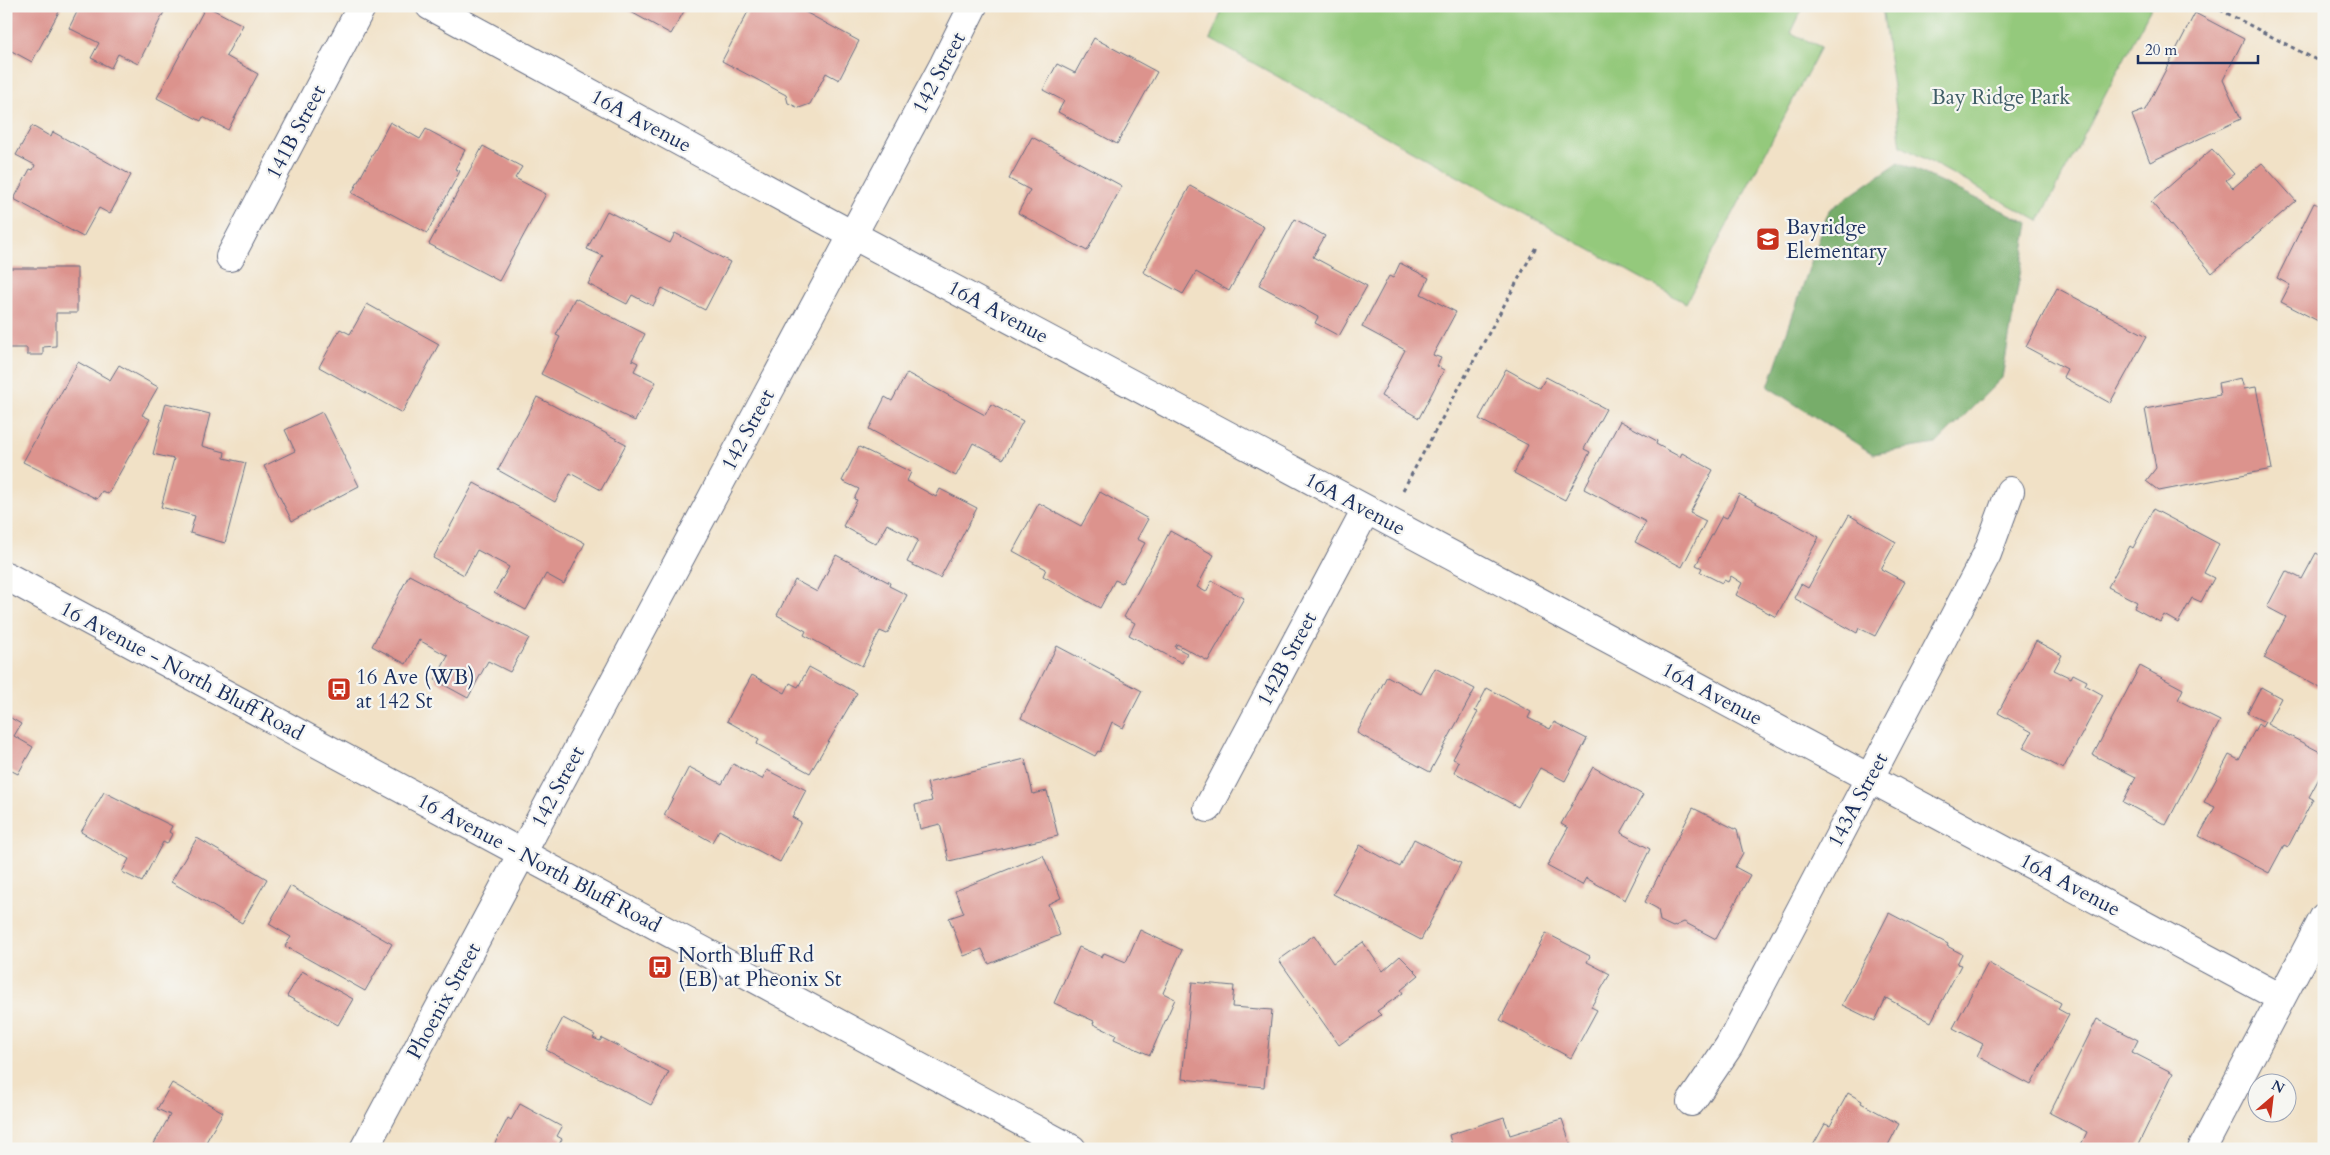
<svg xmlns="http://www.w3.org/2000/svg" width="2330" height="1155" viewBox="0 0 2330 1155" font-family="Cardo,serif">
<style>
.green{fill:#94c97b;stroke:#587c6c}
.forest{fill:#77ad6b;stroke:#496e64}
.building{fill:#dc938d}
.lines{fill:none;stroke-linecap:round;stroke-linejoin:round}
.minor-casing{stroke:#666d82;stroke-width:30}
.secondary-casing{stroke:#666d82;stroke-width:30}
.path{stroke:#666d82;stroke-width:3;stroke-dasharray:4 4;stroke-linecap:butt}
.minor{stroke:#fff;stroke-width:28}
.secondary{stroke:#fff;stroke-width:28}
.labels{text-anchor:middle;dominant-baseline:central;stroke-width:4.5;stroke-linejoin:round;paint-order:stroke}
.street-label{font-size:21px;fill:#1b2f5e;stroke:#f6f6f2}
.park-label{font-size:21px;fill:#3f5d67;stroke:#f6f6f2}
.poi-label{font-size:21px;fill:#1b2f5e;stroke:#f6f6f2;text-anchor:start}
</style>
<rect width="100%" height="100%" fill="#f6f6f2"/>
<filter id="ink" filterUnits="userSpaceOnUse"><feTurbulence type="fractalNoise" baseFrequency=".02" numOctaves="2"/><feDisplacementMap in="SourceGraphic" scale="10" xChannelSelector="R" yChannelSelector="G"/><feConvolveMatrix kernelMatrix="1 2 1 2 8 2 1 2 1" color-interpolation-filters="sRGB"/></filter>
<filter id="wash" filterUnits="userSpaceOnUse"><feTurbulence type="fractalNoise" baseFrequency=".0096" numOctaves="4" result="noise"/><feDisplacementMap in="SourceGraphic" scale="20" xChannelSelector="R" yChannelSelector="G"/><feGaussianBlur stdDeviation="1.12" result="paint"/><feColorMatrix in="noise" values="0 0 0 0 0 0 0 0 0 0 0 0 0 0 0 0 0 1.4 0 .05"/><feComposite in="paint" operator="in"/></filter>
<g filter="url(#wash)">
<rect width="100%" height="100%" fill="#f1e1c6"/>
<path class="green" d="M1224,6H1804L1791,33L1821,47L1686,303L1210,39Z
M1882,6H2152L2039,221L1901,146Z"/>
<path class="forest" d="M1899,162L2029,223L2002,378L1936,444L1873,454L1768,387L1829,210Z"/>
<g id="blocks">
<path class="building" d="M6,6H62L32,62L6,48Z
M80,6H167L138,64L118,54L111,68L91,58L99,43L69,28Z
M206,6L243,25L226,56L258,74L228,130L203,117L201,121L157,98Z
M620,6H687L671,34Z
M751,6H794L859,41L839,80L826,73L810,104L799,108L788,103L786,95L722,61Z
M2195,13L2244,39L2223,80L2241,119L2150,162L2132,115L2145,110Z
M1094,38L1157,72L1117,144L1058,112L1064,101L1043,90L1057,64L1075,73Z
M390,122L420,139L426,129L465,150L455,169L460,171L427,233L352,193Z
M32,126L51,137L53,132L131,175L110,214L99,208L83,237L14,199L30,169L33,170L35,165L16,155Z
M1032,137L1122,186L1087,251L1018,213L1030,190L1009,179Z
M483,146L522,167L515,178L546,194L499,281L429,244Z
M2212,149L2234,174L2226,180L2233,188L2262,163L2296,201L2212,273L2151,202Z
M1190,186L1264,227L1229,291L1196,272L1183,294L1143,272Z
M2314,203L2324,208V324L2281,302L2290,285L2277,278Z
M607,211L670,243L675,233L730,262L705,310L662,288L653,306L632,295L627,304L588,284L603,256L587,249Z
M1295,219L1325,236L1313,257L1367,286L1339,336L1315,323L1318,317L1259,285Z
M1400,263L1429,278L1421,294L1456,312L1433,355L1441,358L1437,366L1444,370L1419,418L1381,396L1405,350L1362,327L1389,276L1393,278Z
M6,268H77V313H56V346L43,347V355H27V348H8V361H6Z
M2057,288L2147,336L2110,403L2063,377L2067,369L2026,347Z
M575,298L645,334L632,360L638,363L634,371L656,382L635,421L541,374L560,337L556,335Z
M367,304L439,344L402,413L319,367L340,329L350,334Z
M78,362L110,380L119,365L158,387L142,415L150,419L108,494L102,491L97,499L23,462Z
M1506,369L1540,388L1546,377L1606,409L1584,449L1590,452L1565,500L1514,473L1528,445L1479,419Z
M907,373L985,415L991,404L1023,421L1003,459L973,443L956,476L869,429L885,397L892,401Z
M2241,378L2244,389L2256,387L2272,469L2159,491L2146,481L2156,468L2145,409L2220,395L2218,383Z
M537,397L626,444L601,490L570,473L555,502L498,470Z
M166,403L210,414L202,446L225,452L224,458L246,463L225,543L190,533L195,516L161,507L174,459L153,454Z
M322,412L359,486L292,521L264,466L295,451L285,430Z
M1620,421L1657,441L1656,444L1680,457L1682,453L1713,470L1690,513L1706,521L1682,567L1635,542L1646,522L1584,489Z
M859,447L911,472L907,481L936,497L940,489L977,508L940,578L907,562L918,540L887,524L876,544L843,526L857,500L854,499L859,489L842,481Z
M474,483L585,543L564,584L546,574L526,610L494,593L509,567L477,550L464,575L433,558Z
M1100,492L1148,519L1137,539L1145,543L1122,583L1115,580L1100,608L1043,576L1046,569L1013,551L1039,503L1081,526Z
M1739,494L1819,537L1776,617L1736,595L1742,583L1731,576L1728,582L1724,580L1722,583L1700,572L1702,568L1696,565L1722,516L1727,518Z
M2153,509L2219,544L2204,573L2214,578L2201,602L2192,598L2178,623L2164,615L2160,622L2134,608L2137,602L2108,587L2130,546L2133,548Z
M1849,515L1896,542L1881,569L1905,582L1875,636L1859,628L1857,633L1794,598L1801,584L1808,588Z
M1170,531L1214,555L1197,587L1206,592L1212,581L1244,598L1208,661L1177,644L1175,647L1187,653L1182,663L1129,635L1135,623L1124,617Z
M2316,553L2324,557V690L2264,658L2286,617L2267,607L2286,571L2302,579Z
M836,555L890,583L889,586L907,595L887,634L880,631L862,666L804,635L806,631L777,615L795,580L817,592Z
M409,575L529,638L510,672L488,661L468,698L435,680L448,656L419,640L406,664L372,646Z
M2036,641L2062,655L2054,670L2071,678L2073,674L2087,681L2085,685L2103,695L2063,769L2023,748L2032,732L1998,713Z
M1057,646L1142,691L1123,728L1112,722L1100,752L1098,751L1095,756L1021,718Z
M2140,666L2183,689L2178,700L2220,721L2166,825L2123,802L2136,777L2093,755Z
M809,667L857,693L810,773L757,744L759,739L727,721L752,675L785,693L790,683L798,687Z
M1435,668L1475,689L1430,772L1357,733L1387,676L1421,694Z
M2261,687L2281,698L2267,724L2324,754V769L2309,797L2313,799L2288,847L2284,845L2269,873L2199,836L2215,807L2204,802L2229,755L2239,760L2258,724L2262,727L2265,722L2247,713Z
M1487,688L1531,712L1528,718L1550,729L1554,722L1587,739L1565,781L1540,768L1518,807L1454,772L1459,762L1453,759L1478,712L1475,711Z
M6,715L21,724L14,736L33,747L18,774L6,768Z
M1025,759L1033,794L1047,791L1058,836L949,861L940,824L920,829L915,805L932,801L927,783Z
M733,764L762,779L767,770L806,790L792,817L801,822L780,862L719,830L712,842L664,815L689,767L722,784Z
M1593,767L1643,795L1621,833L1650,849L1625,900L1586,878L1582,885L1547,866L1568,828L1561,824Z
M104,792L172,826L169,832L172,834L167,844L163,842L142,882L122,872L129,859L81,832Z
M1693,808L1737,830L1743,853L1735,867L1750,875L1716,939L1684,922L1673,927L1660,921L1658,909L1645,902Z
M197,838L267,879L242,923L171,882Z
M1414,839L1461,863L1421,940L1333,894L1360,845L1400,867Z
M1043,855L1061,898L1048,904L1060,935L989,964L982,949L964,956L949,918L964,913L955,891Z
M290,886L392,944L365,991L285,946L291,937L269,924Z
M1889,913L1948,944L1947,946L1962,954L1957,964L1961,965L1931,1022L1886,998L1875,1021L1842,1005Z
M1140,930L1182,950L1163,993L1175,999L1150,1055L1114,1039L1116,1035L1093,1024L1094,1021L1054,1003L1079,947L1102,957L1104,953L1126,962Z
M1546,933L1590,956L1587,962L1610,974L1591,1007L1597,1010L1571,1058L1500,1020Z
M1314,935L1333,963L1363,942L1383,971L1400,956L1419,975L1401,990L1403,993L1377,1011L1381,1015L1339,1045L1279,960Z
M1988,963L2061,1003L2058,1009L2069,1015L2031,1085L1977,1056L1983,1044L1953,1028Z
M302,971L353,999L338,1025L287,996Z
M1192,982L1234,986L1232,1007L1272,1010L1264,1087L1182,1079Z
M563,1018L595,1035L593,1038L600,1041L602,1038L669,1072L651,1105L546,1050Z
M2097,1019L2138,1040L2132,1052L2173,1073L2136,1149H2079L2087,1132L2050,1113Z
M172,1083L223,1112L206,1142L208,1143L205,1149H151L170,1115L157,1109Z
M1848,1093L1862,1101L1861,1103L1899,1124L1886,1149H1811L1825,1124L1830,1126Z
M520,1104L562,1127L557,1136L562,1139L557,1148L552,1145L550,1149H492L508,1118L511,1120Z
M1504,1117L1510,1135L1562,1119L1572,1149H1453L1449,1135Z"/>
</g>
</g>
<g filter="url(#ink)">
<use href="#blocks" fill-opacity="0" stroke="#666d82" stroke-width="1"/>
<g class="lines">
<g class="minor-casing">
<path id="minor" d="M430,6L806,210L2281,998
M230,257L362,6
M1208,808L1366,510
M1691,1102L1729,1046L1987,554L2010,491
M364,1149L944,64L973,6
M2202,1149L2324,917"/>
</g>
<g class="secondary-casing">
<path id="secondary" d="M6,576L1072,1149"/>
</g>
<path class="path" d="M2213,6L2324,64
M1403,490L1537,245"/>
<use href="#minor" class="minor"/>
<use href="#secondary" class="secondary"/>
</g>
</g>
<defs>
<g id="school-square" transform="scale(1.25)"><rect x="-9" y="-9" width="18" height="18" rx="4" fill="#c8321e" stroke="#f6f6f2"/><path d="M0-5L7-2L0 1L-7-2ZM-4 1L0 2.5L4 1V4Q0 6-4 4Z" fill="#fff"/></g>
<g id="bus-square" transform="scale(1.25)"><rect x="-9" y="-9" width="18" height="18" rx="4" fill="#c8321e" stroke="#f6f6f2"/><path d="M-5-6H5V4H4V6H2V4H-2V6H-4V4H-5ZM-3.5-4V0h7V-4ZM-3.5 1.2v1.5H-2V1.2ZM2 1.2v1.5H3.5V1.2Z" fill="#fff"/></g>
</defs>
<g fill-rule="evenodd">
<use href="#school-square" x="1768" y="239"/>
<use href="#bus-square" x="339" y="689"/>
<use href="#bus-square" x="660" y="967"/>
</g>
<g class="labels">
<g class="street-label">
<text transform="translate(939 73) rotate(-62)">142 Street</text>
<text transform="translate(641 121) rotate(28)">16A Avenue</text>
<text transform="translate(296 132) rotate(-62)">141B Street</text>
<text transform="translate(998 312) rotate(28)">16A Avenue</text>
<text transform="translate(748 430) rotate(-62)">142 Street</text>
<text transform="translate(1355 504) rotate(28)">16A Avenue</text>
<text transform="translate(1287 659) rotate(-62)">142B Street</text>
<text transform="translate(182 671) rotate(28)">16 Avenue - North Bluff Road</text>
<text transform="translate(1712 694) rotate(28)">16A Avenue</text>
<text transform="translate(558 787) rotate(-62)">142 Street</text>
<text transform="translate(1858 800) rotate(-62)">143A Street</text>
<text transform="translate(539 863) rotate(28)">16 Avenue - North Bluff Road</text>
<text transform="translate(2070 885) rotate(28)">16A Avenue</text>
<text transform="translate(444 1001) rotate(-61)">Phoenix Street</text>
</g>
<g class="park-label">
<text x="2001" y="97">Bay Ridge Park</text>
</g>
<g class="poi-label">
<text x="1786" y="227">Bayridge<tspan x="1786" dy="24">Elementary</tspan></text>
<text x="356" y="677">16 Ave (WB)<tspan x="356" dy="24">at 142 St</tspan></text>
<text x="678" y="955">North Bluff Rd<tspan x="678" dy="24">(EB) at Pheonix St</tspan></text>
</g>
</g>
<rect width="2330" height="1155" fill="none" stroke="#f6f6f2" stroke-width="25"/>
<g transform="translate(2272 1098) rotate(28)"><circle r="24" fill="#f6f6f2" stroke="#9ea6b7"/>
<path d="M0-4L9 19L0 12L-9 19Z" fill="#c8321e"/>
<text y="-8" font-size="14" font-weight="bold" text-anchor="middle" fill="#1b2f5e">N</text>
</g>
<path d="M2138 55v8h120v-8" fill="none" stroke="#1b2f5e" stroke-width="2.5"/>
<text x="2145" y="55" font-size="15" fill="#1b2f5e" stroke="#f6f6f2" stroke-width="4" paint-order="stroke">20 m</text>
</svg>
